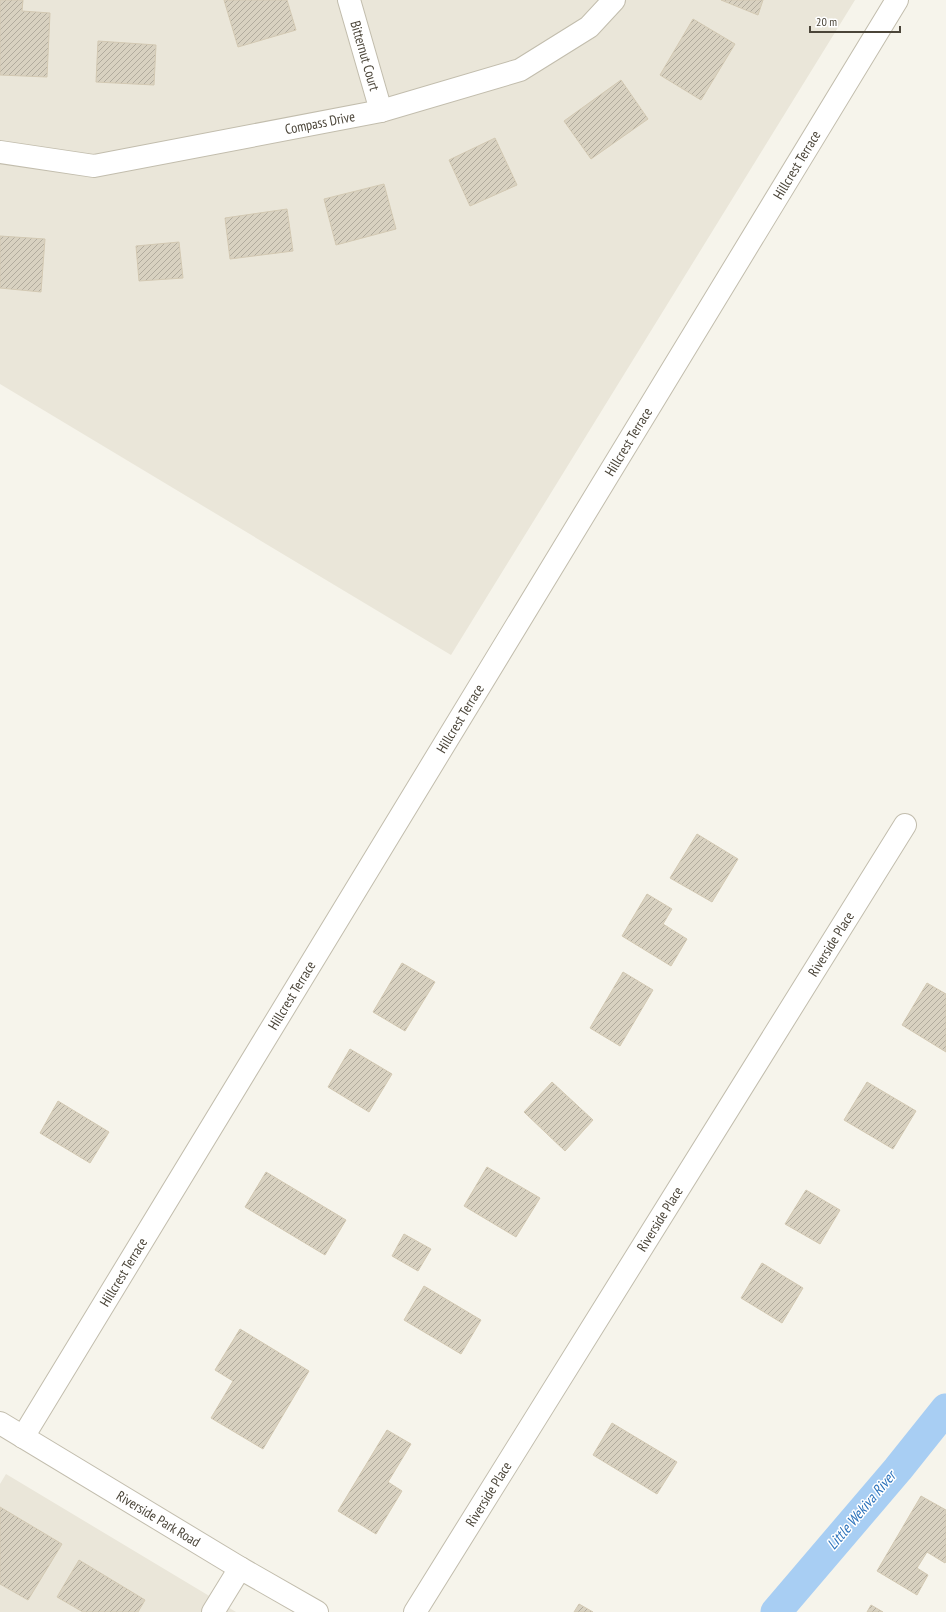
<svg xmlns="http://www.w3.org/2000/svg" width="946" height="1612" viewBox="0 0 946 1612" font-family="'PT Sans Narrow',sans-serif">
<style>
.residential{fill:#eae6d9}
.lines{fill:none;stroke-linecap:round;stroke-linejoin:round}
.canal{stroke:#a8cef3;stroke-width:31}
.building{fill:url(#building-hatch);stroke:#d3c9b3}
.minor-casing{stroke:#c2bdad;stroke-width:24}
.tertiary-casing{stroke:#c2bdad;stroke-width:24}
.minor{stroke:#fff;stroke-width:22}
.tertiary{stroke:#fff;stroke-width:22}
.labels{text-anchor:middle;dominant-baseline:central;stroke-width:3;stroke-linejoin:round;paint-order:stroke}
.street-label{font-size:14px;fill:#4b4539;stroke:#fff}
.water-label{font-size:15px;font-style:italic;fill:#2d73bb;stroke:#fff}
</style>
<defs>
<pattern id="building-hatch" width="6" height="6" patternUnits="userSpaceOnUse"><rect width="6" height="6" fill="#d8d1c0"/><path d="M-1 1l2-2M0 6l6-6M5 7l2-2" fill="none" stroke="#b1ab9d"/></pattern>
</defs>
<rect width="100%" height="100%" fill="#f6f4eb"/>
<path class="residential" d="M0,0H855L451,655L0,384Z
M6,1474L236,1612H0V1484Z"/>
<g class="lines">
<path class="canal" d="M776,1612L898,1469L946,1409"/>
</g>
<path class="building" d="M0,0H23L22,11L50,13L47,77L0,75Z
M224,0H287L296,30L238,47Z
M721,0H763L758,15Z
M693,19L735,44L701,100L660,75Z
M98,41L156,45L154,85L96,82Z
M621,80L648,119L591,159L564,121Z
M495,138L517,185L470,206L449,160Z
M384,184L396,229L336,245L324,199Z
M287,209L293,251L230,259L225,218Z
M0,236L45,239L41,292L0,288Z
M179,242L183,278L139,281L136,246Z
M697,834L738,859L712,902L670,878Z
M647,894L672,909L663,924L687,939L671,966L622,936Z
M402,963L435,982L405,1031L373,1012Z
M623,972L653,990L620,1046L590,1028Z
M927,983L946,994V1052L902,1025Z
M350,1049L392,1074L369,1112L328,1087Z
M552,1082L593,1120L565,1151L524,1112Z
M867,1082L916,1111L893,1149L844,1120Z
M58,1101L109,1132L90,1163L40,1133Z
M487,1167L540,1198L516,1237L464,1206Z
M266,1172L346,1220L325,1255L245,1207Z
M806,1190L840,1210L820,1244L785,1224Z
M404,1234L431,1249L418,1271L392,1256Z
M762,1263L803,1288L782,1323L741,1298Z
M424,1286L481,1320L461,1354L404,1320Z
M240,1329L309,1371L263,1449L211,1418L233,1381L215,1370Z
M612,1423L677,1462L657,1494L593,1455Z
M387,1430L411,1444L388,1482L402,1491L376,1534L338,1511Z
M921,1496L946,1510V1561L945,1563L927,1552L917,1568L928,1575L917,1595L877,1571Z
M0,1507L62,1544L28,1600L0,1584Z
M79,1560L145,1600L138,1612H83L57,1597Z
M579,1604L593,1612H574Z
M871,1605L883,1612H867Z"/>
<g class="lines">
<g class="minor-casing">
<g id="minor">
<path id="s1" d="M349,0L381,111"/>
<path id="s2" d="M0,152L94,166L381,111L520,70L589,27L614,0"/>
<path id="s3" d="M23,1437L897,0"/>
<path d="M213,1612L240,1568"/>
<path id="s4" d="M415,1612L905,825"/>
</g>
</g>
<g class="tertiary-casing">
<g id="tertiary">
<path id="s5" d="M0,1423L240,1568L317,1612"/>
</g>
</g>
<use href="#minor" class="minor"/>
<use href="#tertiary" class="tertiary"/>
</g>
<g class="labels">
<g class="street-label">
<text stroke="none"><textPath href="#s1" startOffset="58">Bitternut Court</textPath></text>
<text stroke="none"><textPath href="#s2" startOffset="325">Compass Drive</textPath></text>
<text stroke="none"><textPath href="#s3" startOffset="1489">Hillcrest Terrace</textPath></text>
<text stroke="none"><textPath href="#s3" startOffset="1165">Hillcrest Terrace</textPath></text>
<text stroke="none"><textPath href="#s3" startOffset="841">Hillcrest Terrace</textPath></text>
<text stroke="none"><textPath href="#s4" startOffset="787">Riverside Place</textPath></text>
<text stroke="none"><textPath href="#s3" startOffset="517">Hillcrest Terrace</textPath></text>
<text stroke="none"><textPath href="#s4" startOffset="463">Riverside Place</textPath></text>
<text stroke="none"><textPath href="#s3" startOffset="193">Hillcrest Terrace</textPath></text>
<text stroke="none"><textPath href="#s4" startOffset="139">Riverside Place</textPath></text>
<text stroke="none"><textPath href="#s5" startOffset="185">Riverside Park Road</textPath></text>
</g>
<g class="water-label">
<text transform="translate(861 1510) rotate(-50)">Little Wekiva River</text>
</g>
</g>
<path d="M810 26v6h90v-6" fill="none" stroke="#4b4539" stroke-width="2"/>
<text x="816" y="26" font-size="12" fill="#4b4539" stroke="#ffffff" stroke-width="3" paint-order="stroke">20 m</text>
</svg>
